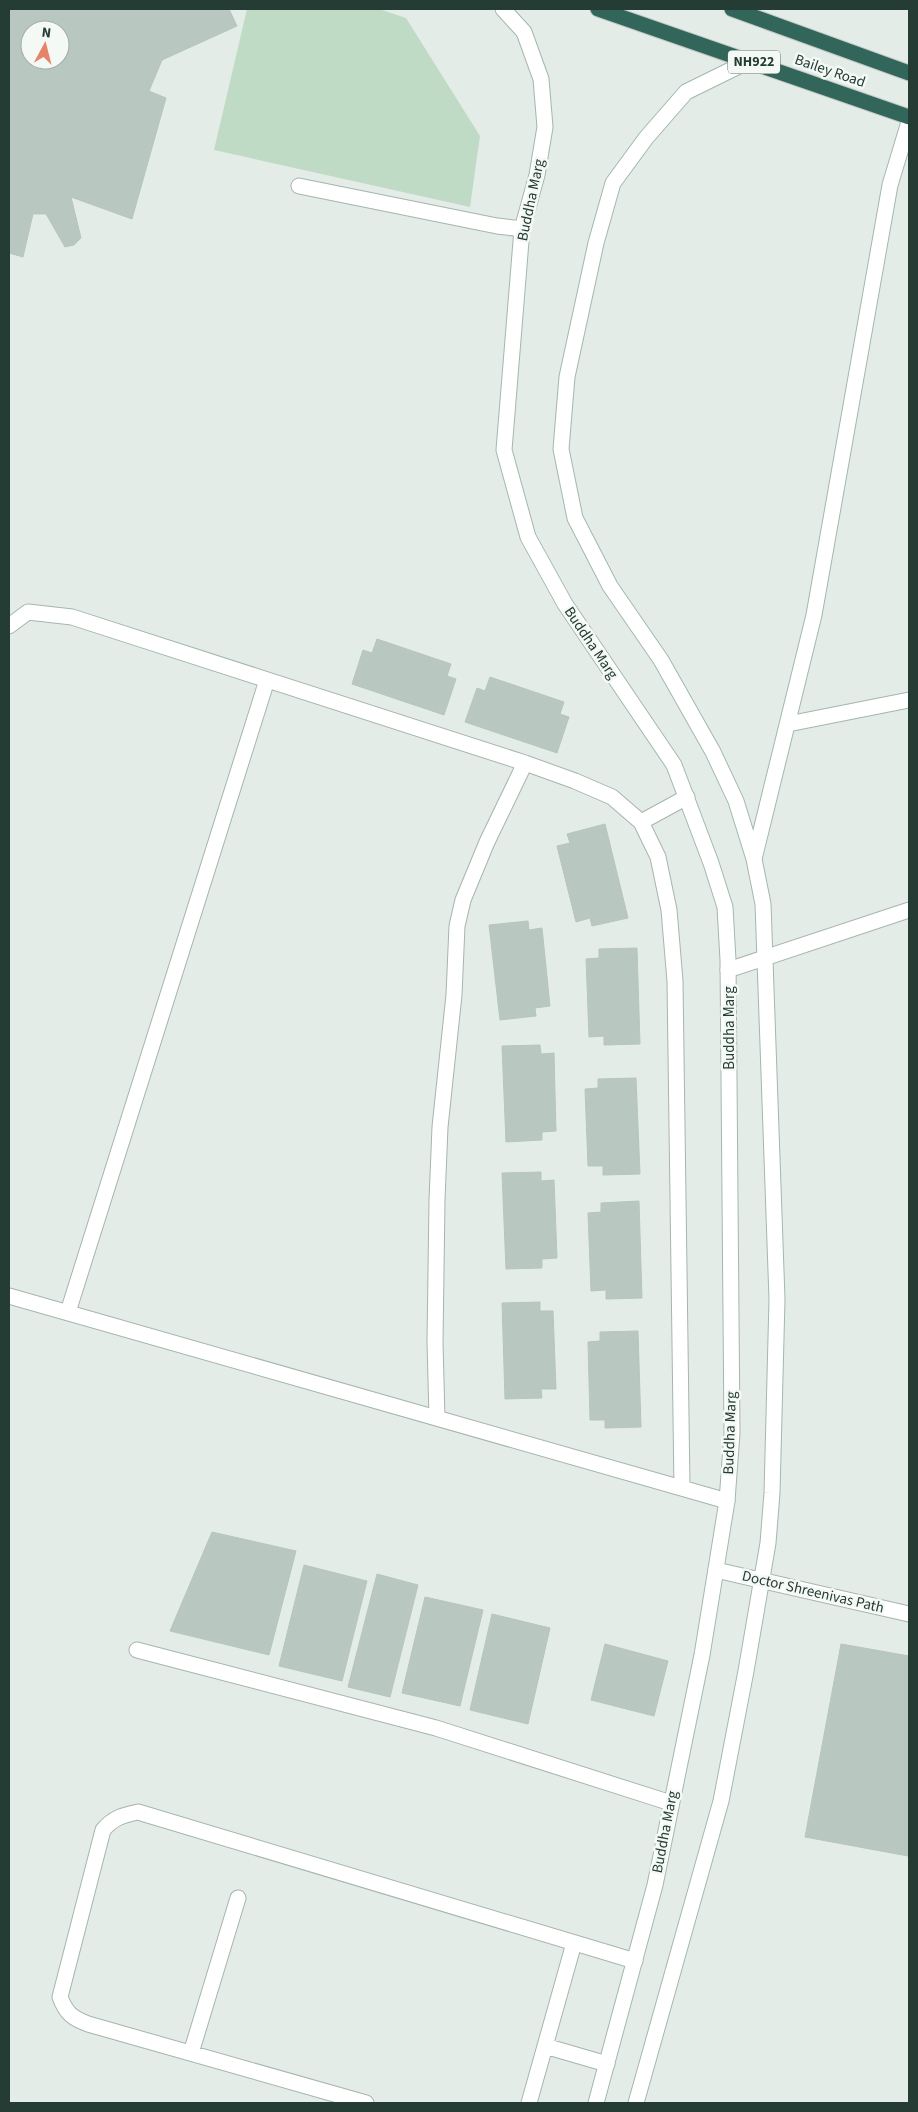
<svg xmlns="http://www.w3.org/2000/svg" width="918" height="2112" viewBox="0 0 918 2112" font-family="'Source Sans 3',sans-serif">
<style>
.green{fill:#bfdbc6}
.building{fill:#b9c7c1;stroke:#b7c5bf;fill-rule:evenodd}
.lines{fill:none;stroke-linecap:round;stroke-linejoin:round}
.lane-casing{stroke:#a7b4af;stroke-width:17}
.street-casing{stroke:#a7b4af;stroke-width:17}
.secondary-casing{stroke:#a3b7b0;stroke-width:17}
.highway-casing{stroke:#c2c8c6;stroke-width:17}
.lane{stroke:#fff;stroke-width:15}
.street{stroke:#fff;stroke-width:15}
.secondary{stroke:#fff;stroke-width:15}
.highway{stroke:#33665a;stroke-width:15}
.labels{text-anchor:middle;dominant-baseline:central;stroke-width:5;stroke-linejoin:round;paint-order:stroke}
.shield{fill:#f4f9f6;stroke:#63756f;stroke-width:1}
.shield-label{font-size:14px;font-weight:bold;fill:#253c35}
.street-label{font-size:15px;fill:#253c35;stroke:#f4f9f6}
</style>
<rect width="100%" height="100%" fill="#e4ece8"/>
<path class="green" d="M247,9H379L406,18L480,136L470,207L214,150Z"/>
<path class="building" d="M9,9H229L237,26L162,60L149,91L166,98L132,219L71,197L81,238L74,245L65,247L46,214H33L23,257L9,253ZM30,30H60V60H30Z
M377,639L451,664L447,676L456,679L444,715L352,684L363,650L372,653Z
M490,677L564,702L560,714L569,717L557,753L465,722L477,688L485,691Z
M605,824L628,918L592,926L590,918L576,922L557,846L570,843L567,834Z
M528,921L529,930L542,928L550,1006L535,1008L536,1016L500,1020L489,925Z
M637,948L640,1044L604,1045V1036L589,1037L586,959L599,958V949Z
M540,1045L541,1054L554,1053L556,1131L542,1132V1140L506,1142L502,1046Z
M636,1078L640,1174L603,1175V1166H588L585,1089L598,1088V1079Z
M541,1172V1181L554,1180L557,1258L542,1259V1268L506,1269L502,1173Z
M639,1201L642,1298L606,1299V1290L591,1291L588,1213L601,1212V1203Z
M540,1302V1311H553L556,1389H541L542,1398L505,1399L502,1303Z
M638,1331L641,1427L605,1428V1420H590L588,1342L600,1341V1332Z
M212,1532L296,1551L269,1655L170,1631Z
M304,1565L367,1581L342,1681L279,1666Z
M377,1574L418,1585L390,1697L348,1687Z
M425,1597L483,1610L460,1706L402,1693Z
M492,1614L550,1628L528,1724L470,1710Z
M605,1644L668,1661L654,1716L591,1700Z
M841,1644L909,1656V1847L908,1856L805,1837Z"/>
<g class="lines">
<g class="lane-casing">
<path id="lane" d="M299,186L497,226L522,229
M9,626L28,612L72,617L525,763L575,781L612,797L641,822L658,857L669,910L675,981L682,1488
M641,822L687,797
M9,1296L727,1501
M68,1312L267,680
M437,1418L435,1342L437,1200L440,1127L454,995L457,926L463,900L487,842L525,763
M545,2046L607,2064
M191,2053L238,1898
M366,2103L88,2024C72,2018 66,2013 60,1997L103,1830C113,1818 123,1815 138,1812L635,1961
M529,2103L574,1943"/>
</g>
<g class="street-casing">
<path id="street" d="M788,724L909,700
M728,970L909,910
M716,1570L909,1614
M137,1650L436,1728L671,1803"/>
</g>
<g class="secondary-casing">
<path id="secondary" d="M503,9L524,32L541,79L545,127L537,175L522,229L504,450L528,537L565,604L674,765L711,863L725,907L728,960L732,1433L727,1501L702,1655L655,1885L596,2103
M754,859L814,615L890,185L909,122
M636,2103L721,1801L746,1671L768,1543L772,1493L777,1299L763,904L754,859L736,801L713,752L661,660L610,586L575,518L561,449L567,377L596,243L613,183L646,138L686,92L749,61"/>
</g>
<g class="highway-casing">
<path id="highway" d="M598,9L909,117
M732,9L909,73"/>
</g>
<use href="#lane" class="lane"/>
<use href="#street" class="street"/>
<use href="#secondary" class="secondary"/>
<use href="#highway" class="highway"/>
</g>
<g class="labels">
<rect class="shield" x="728" y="50.5" width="52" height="23" rx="4"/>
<g class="shield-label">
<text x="754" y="62">NH922</text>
</g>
<g class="street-label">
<text transform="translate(830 71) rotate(19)">Bailey Road</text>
<text transform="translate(531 200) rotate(-78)">Buddha Marg</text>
<text transform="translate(591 643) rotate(56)">Buddha Marg</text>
<text transform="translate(729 1028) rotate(-90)">Buddha Marg</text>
<text transform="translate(730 1433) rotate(-88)">Buddha Marg</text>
<text transform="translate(813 1592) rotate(13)">Doctor Shreenivas Path</text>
<text transform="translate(665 1832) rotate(-79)">Buddha Marg</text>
</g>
</g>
<rect width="918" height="2112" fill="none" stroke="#253c35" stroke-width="20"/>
<g transform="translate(45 45) rotate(7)"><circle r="24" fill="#f4f9f6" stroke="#a1ada9"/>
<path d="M0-4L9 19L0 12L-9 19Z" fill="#e78368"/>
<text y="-8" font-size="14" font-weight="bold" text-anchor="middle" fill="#253c35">N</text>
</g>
</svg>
